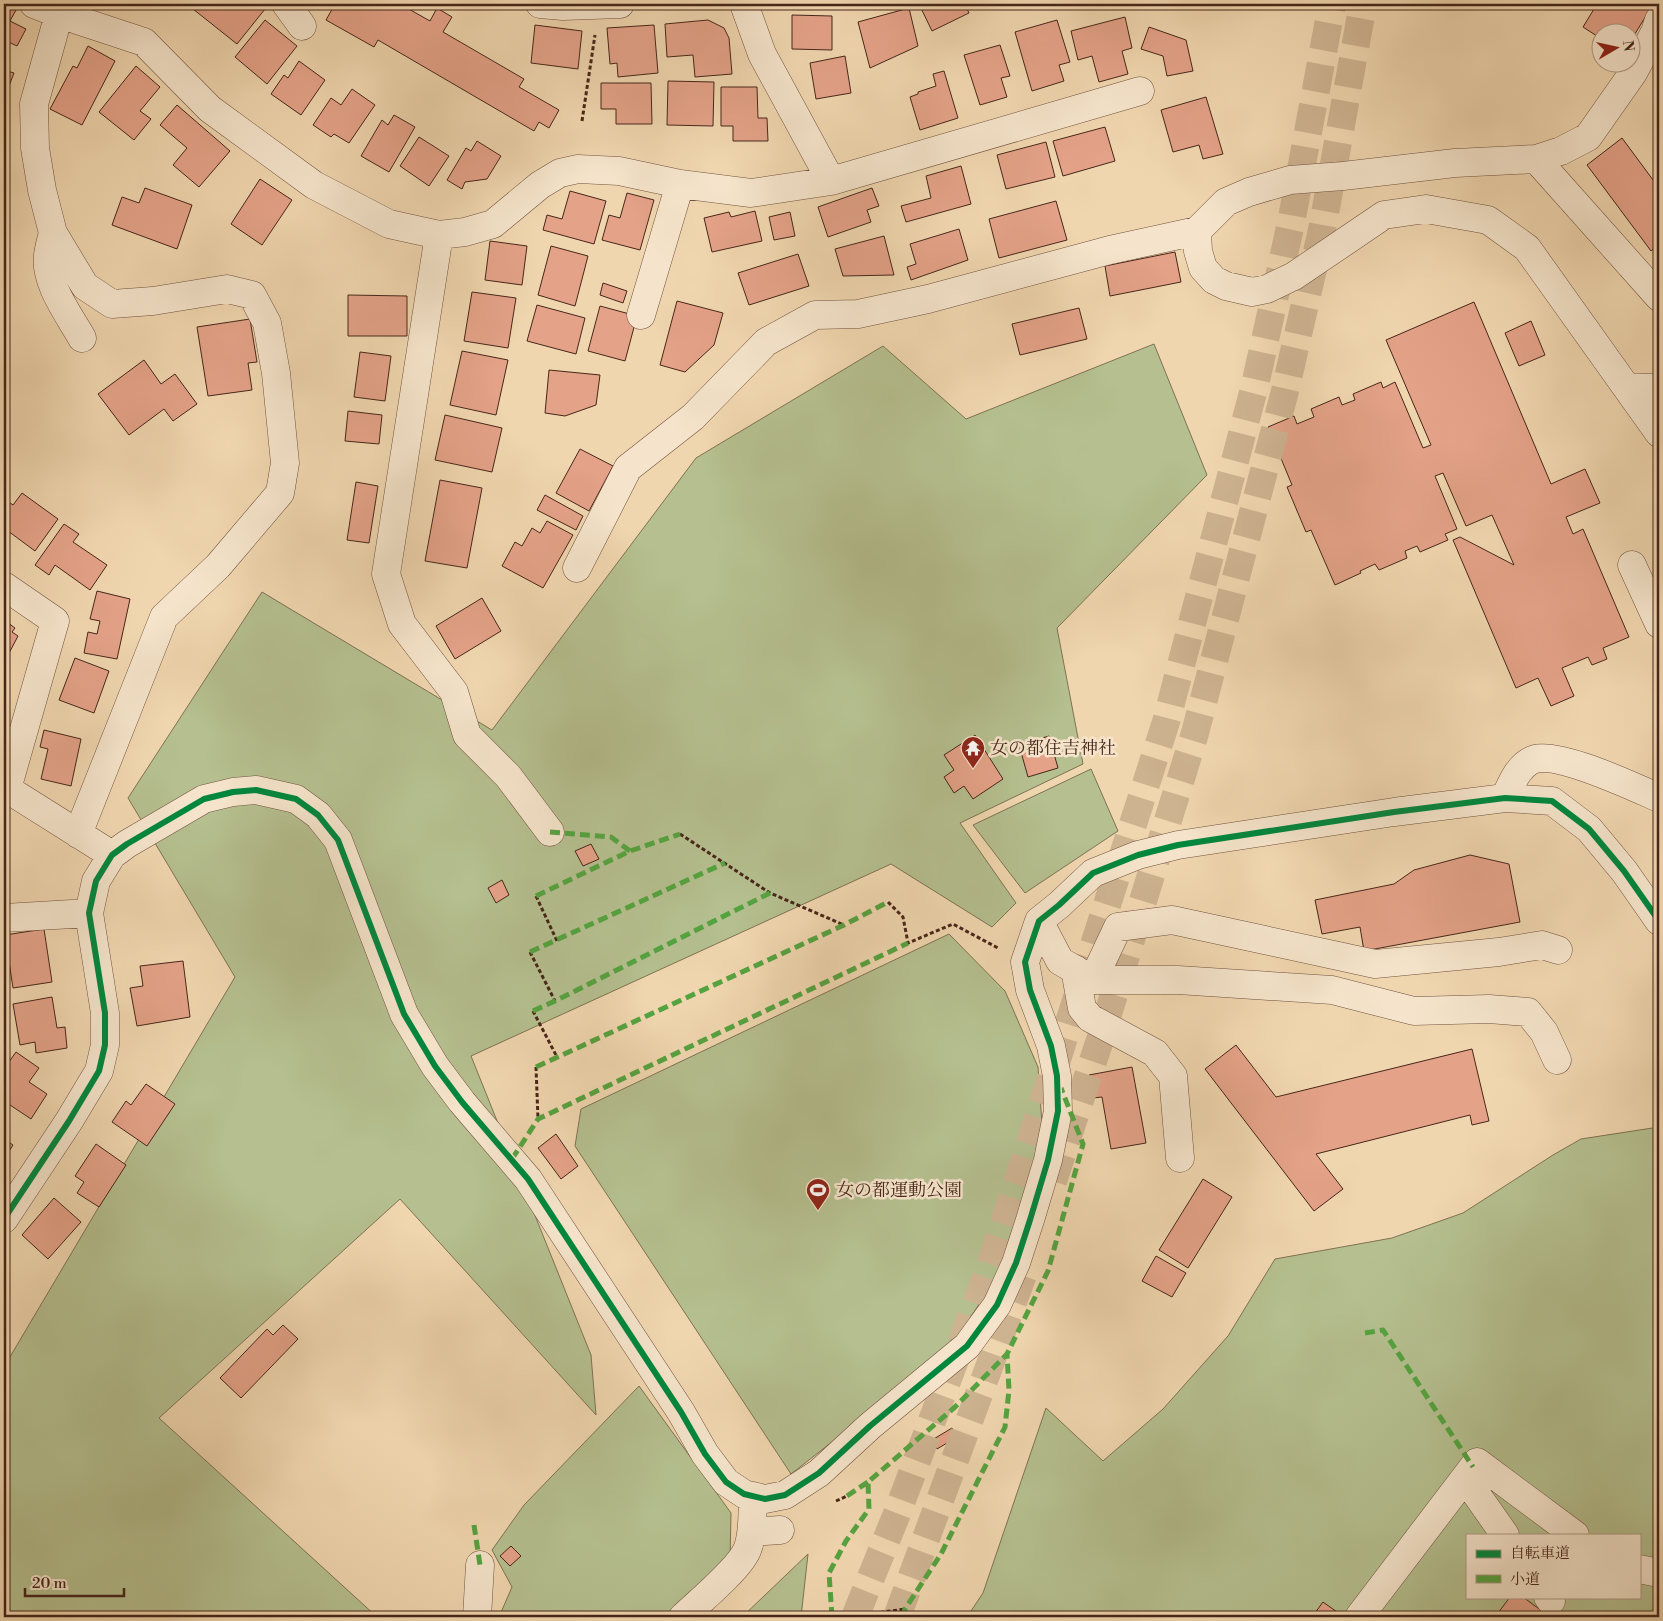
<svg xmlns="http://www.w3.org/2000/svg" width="1663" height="1621" viewBox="0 0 1663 1621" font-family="'Libre Bodoni','Noto Serif JP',serif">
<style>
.green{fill:#b5bf8f;stroke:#7e7254;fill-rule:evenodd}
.building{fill:#e4a288;stroke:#472619}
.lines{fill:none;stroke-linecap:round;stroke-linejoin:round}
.highway-tunnel{stroke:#ceb391;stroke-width:28;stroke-dasharray:28 14;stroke-linecap:butt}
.minor-casing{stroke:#71523e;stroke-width:29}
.path{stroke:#472619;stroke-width:3;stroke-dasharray:4 2.5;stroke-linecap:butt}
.minor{stroke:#f5e4cb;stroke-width:28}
.quiet{stroke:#55a340;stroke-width:5;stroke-dasharray:10 5;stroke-linecap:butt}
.cycleway-casing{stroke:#f5e4cb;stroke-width:9}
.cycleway{stroke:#00873e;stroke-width:6}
.labels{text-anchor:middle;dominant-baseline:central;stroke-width:5;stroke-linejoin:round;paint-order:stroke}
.poi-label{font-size:18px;fill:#472619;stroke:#f5e4cb;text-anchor:start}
</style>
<rect width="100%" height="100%" fill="#f0d6af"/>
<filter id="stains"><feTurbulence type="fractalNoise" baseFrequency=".004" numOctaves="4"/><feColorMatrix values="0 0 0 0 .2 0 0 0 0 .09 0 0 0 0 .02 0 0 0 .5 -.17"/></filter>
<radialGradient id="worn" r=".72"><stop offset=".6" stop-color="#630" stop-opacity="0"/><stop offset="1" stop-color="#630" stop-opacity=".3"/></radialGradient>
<path class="green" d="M1154,344L1207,475L1057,628L1083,764L960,823L1016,903L992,927L891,864L471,1056L591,1355L596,1415L400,1199L159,1418L377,1617H4V1367L235,977L128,798L262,592L492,730L696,458L883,346L966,419Z
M1091,769L1118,831L1025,893L973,825Z
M949,934L1005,991L1038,1067L1043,1138L997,1276L974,1312L934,1362L791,1474L575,1146L581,1109Z
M1659,1127V1617H967L983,1593L1046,1408L1103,1461L1163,1409L1228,1336L1275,1259L1392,1238L1463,1213L1553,1155L1581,1139ZM1467,1535H1639V1597H1467Z
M639,1386L731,1513L730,1560L667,1617H499L512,1587L492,1550L524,1505Z
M808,1554L801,1617H742Z"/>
<path class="building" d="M4,4L16,10L10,21L26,29L17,46L4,40Z
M189,4H269L237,44L188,5Z
M335,4H400L430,21L437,8L452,17L443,32L524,79L519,87L559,110L549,128L539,122L534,131L378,40L374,47L326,20Z
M919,4H965L969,13L932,31Z
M979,4H996L981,9Z
M1597,4H1647L1649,11L1630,42V32H1600V38L1583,27Z
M909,8L918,46L870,68L858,22Z
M792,15L832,16V50L792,49Z
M1125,17L1132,48L1122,51L1128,74L1099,82L1092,56L1078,60L1071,31Z
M265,20L297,46L267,84L235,57Z
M708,20L724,28L729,38L732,74L695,77L693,55L667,57L665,24Z
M1057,20L1070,62L1059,65L1064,81L1032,91L1015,32Z
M535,25L582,31L578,69L531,63Z
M654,25L658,73L618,77L617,63L610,64L607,28Z
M1149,27L1186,40L1193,71L1167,76L1163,56L1141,49Z
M1000,45L1010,76L1001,78L1007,97L980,105L964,55Z
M88,46L115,61L82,125L50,109L73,66L77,68Z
M845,56L851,93L816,99L810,63Z
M299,61L325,80L301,115L271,94L284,75L288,78Z
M136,66L160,87L140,111L151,119L134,140L99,112Z
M4,70L14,73L4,99Z
M944,71L958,118L920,130L910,97L918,94V92L936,86L933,74Z
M668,81L714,82L713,126L667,125Z
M601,83H651L652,124H616V109H601Z
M721,87H757L758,118H767L768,141H733V126H721Z
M352,89L375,105L349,143L334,134L331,137L313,125L331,98L341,105Z
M1206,97L1223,154L1203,159L1199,145L1173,152L1161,110Z
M177,105L230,151L199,187L173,165L187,148L160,125Z
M394,115L415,127L389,172L361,156L382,120L388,125Z
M1105,127L1115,161L1063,176L1053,141Z
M419,137L449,156L429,186L400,166Z
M1622,138L1659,188V244L1651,251L1587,165Z
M477,141L501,156L487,179L465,182L462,189L447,180L466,148L471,151Z
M1046,142L1055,177L1006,189L997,155Z
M961,166L971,204L906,222L901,206L931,198L926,176Z
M260,179L292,200L262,245L231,224Z
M145,188L192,205L177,249L112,225L122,197L139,203Z
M872,188L879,206L867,210L871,222L828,237L818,207Z
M570,191L606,201L594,244L543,230L547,215L562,219Z
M627,193L654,200L640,250L602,240L609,215L620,218Z
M1056,201L1067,240L999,258L989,219Z
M755,211L762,241L712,252L704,218L729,212L731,217Z
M790,212L795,236L774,240L769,217Z
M959,229L968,260L911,280L907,267L916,264L910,244Z
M884,236L894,275L843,276L835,249Z
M490,241L527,246L522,285L485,280Z
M551,246L588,256L575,306L538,295Z
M1175,252L1181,282L1110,296L1105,266Z
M798,254L809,286L749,305L738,273Z
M603,283L627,291L623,303L600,295Z
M472,292L516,298L508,348L464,341Z
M348,295L407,296V336H348Z
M677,301L723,313L714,345L685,372L660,365Z
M1474,302L1551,484L1585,469L1600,503L1566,517L1573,534L1583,529L1629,637L1603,648L1607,659L1592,665L1588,657L1562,668L1574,696L1551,706L1538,678L1516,688L1453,540L1460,537L1514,565L1492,515L1466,526L1443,473L1435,476L1457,529L1445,534L1448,540L1420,552L1417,546L1405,551L1407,558L1379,570L1375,564L1360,571L1361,573L1335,585L1311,530L1306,532L1287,487L1292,485L1268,427L1294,416L1297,424L1314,417L1311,409L1339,397L1342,405L1355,400L1353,394L1381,382L1383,388L1395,382L1423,448L1431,445L1386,340Z
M537,305L585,318L576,354L527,341Z
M600,306L637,316L625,361L588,351Z
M1079,308L1087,339L1020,355L1012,324Z
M250,319L257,362L248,363L252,390L208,396L197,327Z
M1531,321L1545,355L1519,366L1505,333Z
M462,351L508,360L496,415L450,405Z
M360,352L391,356L385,401L354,397Z
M144,360L161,384L175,374L197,404L173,421L164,409L129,435L98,394Z
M549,370L600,375L596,405L565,416L545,413Z
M348,411L382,415L379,444L345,441Z
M445,415L502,428L492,472L435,460Z
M580,449L613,466L589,511L556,493Z
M440,480L482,488L467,568L425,561Z
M356,482L378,486L369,543L347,540Z
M22,493L58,519L35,551L4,528V502L6,500L13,505Z
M545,495L583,516L576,530L537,510Z
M547,521L573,535L543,588L502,566L515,542L522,546L532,528L540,533Z
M64,524L79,534L73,542L107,565L90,590L55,565L49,575L35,565Z
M97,591L130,599L117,659L84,653L88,632L97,634L100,621L90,619Z
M482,598L501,631L455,659L436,626Z
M4,620L15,628L12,632L18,636L7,657L4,655Z
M75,658L109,671L94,713L59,700Z
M44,730L81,739L71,786L41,779L48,749L40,747Z
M975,735L1003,779L973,799L964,786L954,793L944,777L954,770L944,755Z
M1049,736L1058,768L1028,777L1019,745Z
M591,844L599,859L583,866L575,851Z
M1470,855L1509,864L1520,922L1364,951L1360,927L1322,934L1315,900L1394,884L1414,870Z
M502,880L509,895L496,903L488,888Z
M44,929L52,982L13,988L5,935Z
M183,961L190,1017L137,1026L130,988L143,986L140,966Z
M52,997L57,1028L65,1027L67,1048L36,1053L35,1042L20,1045L13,1004Z
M1236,1045L1276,1097L1472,1049L1489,1121L1472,1125L1470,1115L1316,1154L1343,1189L1314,1211L1205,1069Z
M16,1052L39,1068L29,1082L47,1094L31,1119L4,1101V1069Z
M1132,1067L1146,1143L1111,1149L1102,1097L1093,1098L1089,1075Z
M146,1084L175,1104L147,1146L112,1122L126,1101L131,1105Z
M556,1134L578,1166L561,1179L538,1148Z
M4,1139L13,1145L4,1159Z
M96,1144L126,1165L99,1207L77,1193L84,1182L75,1176Z
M1203,1179L1232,1197L1188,1268L1159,1250Z
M54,1198L81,1222L48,1259L22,1235Z
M1156,1256L1186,1273L1172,1297L1142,1281Z
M283,1325L298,1339L241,1398L220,1378L267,1329L273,1335Z
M952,1428L957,1437L937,1449L932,1440Z
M511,1546L521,1556L510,1566L500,1556Z
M1510,1597H1523L1550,1617H1495Z
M1323,1602L1337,1612L1333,1617H1312Z"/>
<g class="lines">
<path class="highway-tunnel" d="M1053,1181L1099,1043L1195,733L1285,391L1322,230L1363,4
M855,1617L896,1516L989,1270L1166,722L1255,385L1291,223L1332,4
M897,1617L1024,1272"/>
<g class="minor-casing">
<path id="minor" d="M34,4L59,14L144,42L210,109L314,185L389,224L439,235L465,232L493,224L540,185L560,173L578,169L619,171L680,184L751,193L831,181L1140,91
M286,4L302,26
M540,4L563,6L620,4
M744,4L762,54L831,181
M59,14L34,104L35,148L42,190L53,233L85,286L112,304L153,301L227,289L252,295L267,323L276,373L285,463L280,493L218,566L164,617L78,834
M1659,20L1655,32L1633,73L1588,137L1561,151L1536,159L1455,163L1343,176L1290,180L1249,192L1226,202L1197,231L1198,251L1203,268L1214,280L1226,286L1252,292L1267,289L1294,276L1384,215L1426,209L1488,220L1527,248L1659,433
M1536,159L1659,297
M53,233C51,240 49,248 48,255C44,282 69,315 82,338
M439,235L386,574L402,624L454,692L467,735L508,776L550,832
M641,315L680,184
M1626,387L1651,388L1659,399
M1632,565L1659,624
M577,568L628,468L693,417L766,342L815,315L858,314L928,299L1110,250L1197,231
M4,586L55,621L7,789
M4,787L112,855
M1505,798C1511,784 1519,764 1535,759C1560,752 1634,787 1659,798
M4,918L89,913
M1039,921L1060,961L1093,980H1178L1332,990L1414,1011L1489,1009L1528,1012L1544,1032L1557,1060
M1075,969L1082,1008L1090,1018L1155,1053L1173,1076L1180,1158
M1093,980L1118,927L1172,920L1375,964L1499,952L1542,945L1558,950
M4,1219L69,1121L99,1071L105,1045V1013L89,913L96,881L112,855L127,844L204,799L233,792L256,790L296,799L318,815L338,840L404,1014L435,1066L462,1102L528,1179L681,1412L705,1454L726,1482L744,1494L765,1499L785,1495L819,1473L870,1426L967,1346L997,1305L1016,1263L1030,1220L1048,1160L1058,1111L1057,1076L1051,1046L1030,990L1025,962L1039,921L1059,905L1093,873L1138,855L1178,845L1394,812L1505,798L1552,801L1589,829L1624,871L1659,921
M1465,1478L1505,1535
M752,1532L780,1530
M1639,1569L1659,1573
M1548,1597L1551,1601
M477,1617L480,1565
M683,1617C700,1601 739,1569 747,1550C754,1534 752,1513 753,1496
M1359,1617L1477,1462L1575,1535"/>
</g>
<path class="path" d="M582,121L595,35
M680,834L770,893L844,925
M536,896L557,941
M888,902L903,917L908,943L953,924L998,948
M530,952L555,1001
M533,1011L557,1057
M536,1067L538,1119
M836,1501L847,1496
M848,1617L905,1609"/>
<use href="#minor" class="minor"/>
<path class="quiet" d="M550,832L611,837L630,851
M536,896L630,851L680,834
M530,952L725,863
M533,1011L555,1001L770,893
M536,1067L844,925L888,902
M512,1159L538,1119L908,943
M1365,1333L1383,1330L1473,1467
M847,1496L868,1482
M474,1525L480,1565
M832,1617L829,1573L846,1541L869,1509L868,1482L955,1407L1007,1354L1048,1271L1083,1144L1061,1088
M902,1617L905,1609L941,1554L1005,1427L1009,1390L1007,1354"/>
<g class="cycleway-casing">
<path id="cycleway" d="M4,1219L69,1121L99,1071L105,1045V1013L89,913L96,881L112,855L127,844L204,799L233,792L256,790L296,799L318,815L338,840L404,1014L435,1066L462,1102L528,1179L681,1412L705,1454L726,1482L744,1494L765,1499L785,1495L819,1473L870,1426L967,1346L997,1305L1016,1263L1030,1220L1048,1160L1058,1111L1057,1076L1051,1046L1030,990L1025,962L1039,921L1059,905L1093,873L1138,855L1178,845L1394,812L1505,798L1552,801L1589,829L1624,871L1659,921"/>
</g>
<use href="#cycleway" class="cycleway"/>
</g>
<defs>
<g id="temple-pin" transform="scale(1.25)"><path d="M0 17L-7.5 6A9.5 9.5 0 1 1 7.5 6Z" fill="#8f2418" stroke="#f5e4cb"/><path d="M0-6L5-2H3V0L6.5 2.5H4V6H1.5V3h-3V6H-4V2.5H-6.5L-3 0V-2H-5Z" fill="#fff"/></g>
<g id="stadium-pin" transform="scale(1.25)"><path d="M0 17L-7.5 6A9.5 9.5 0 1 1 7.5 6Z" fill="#8f2418" stroke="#f5e4cb"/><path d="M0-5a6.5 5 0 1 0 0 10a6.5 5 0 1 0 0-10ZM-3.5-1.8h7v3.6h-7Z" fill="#fff"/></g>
</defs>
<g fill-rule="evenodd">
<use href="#temple-pin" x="973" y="748"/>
<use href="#stadium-pin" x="818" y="1190"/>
</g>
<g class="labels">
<g class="poi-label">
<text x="990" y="748">女の都住吉神社</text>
<text x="836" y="1190">女の都運動公園</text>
</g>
</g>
<rect width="1663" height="1621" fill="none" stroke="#f0d6af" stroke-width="20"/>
<rect x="5" y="5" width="1653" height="1611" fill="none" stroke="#472619" stroke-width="2.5"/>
<rect x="10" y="10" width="1643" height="1601" fill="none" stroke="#472619"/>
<rect x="1466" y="1534" width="175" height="65" fill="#f5e4cb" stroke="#af9884"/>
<rect x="1476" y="1550" width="25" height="8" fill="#00873e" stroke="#af9884"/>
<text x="1510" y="1558" font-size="15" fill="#472619">自転車道</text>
<rect x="1476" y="1575" width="25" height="8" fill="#55a340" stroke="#af9884"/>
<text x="1510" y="1584" font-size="15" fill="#472619">小道</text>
<g transform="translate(1616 48) rotate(81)"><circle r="24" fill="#f5e4cb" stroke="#af9884"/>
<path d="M0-4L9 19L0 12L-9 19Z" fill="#8f2418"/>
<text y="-8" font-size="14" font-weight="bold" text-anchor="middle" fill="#472619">N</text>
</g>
<path d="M25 1588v8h99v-8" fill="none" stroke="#472619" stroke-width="2.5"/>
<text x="32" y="1588" font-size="15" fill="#472619" stroke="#f5e4cb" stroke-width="4" paint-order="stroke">20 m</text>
<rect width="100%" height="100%" filter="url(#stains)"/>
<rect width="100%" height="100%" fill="url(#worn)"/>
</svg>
